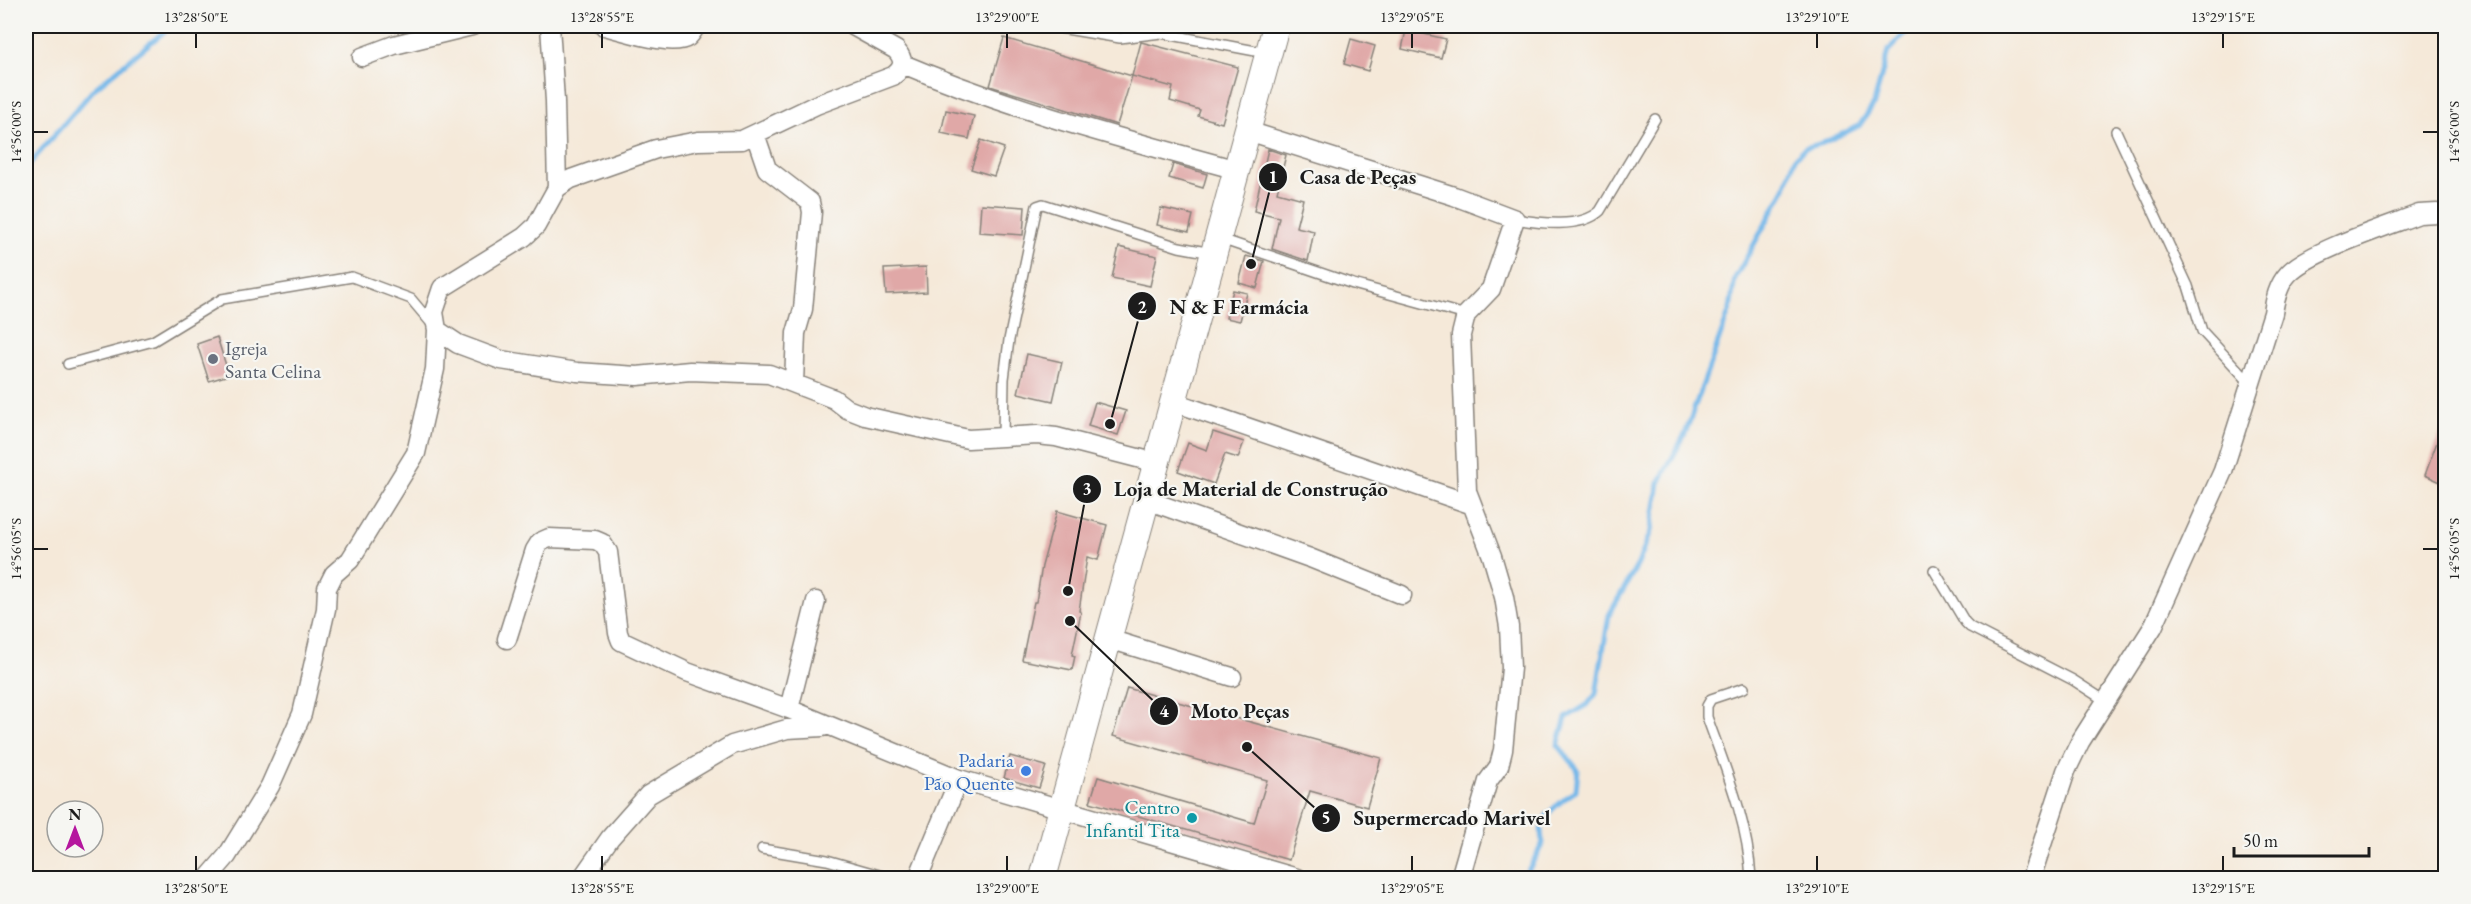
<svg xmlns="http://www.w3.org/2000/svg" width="2471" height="904" viewBox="0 0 2471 904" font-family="'EB Garamond',serif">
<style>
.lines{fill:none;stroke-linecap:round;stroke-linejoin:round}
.stream{stroke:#73b7e9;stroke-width:5}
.building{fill:#e0a8a7}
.lane-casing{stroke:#88827a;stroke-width:12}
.street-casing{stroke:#88827a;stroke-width:21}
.secondary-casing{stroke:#88827a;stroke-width:28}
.lane{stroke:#fff;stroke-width:9}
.street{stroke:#fff;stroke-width:18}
.secondary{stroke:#fff;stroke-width:26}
.ticks{fill:none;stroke:#1c1c1c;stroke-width:2}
.worship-dot{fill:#6b7280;stroke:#f6f6f2;stroke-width:2}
.shop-dot{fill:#3f7fe0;stroke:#f6f6f2;stroke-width:2}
.culture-dot{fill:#0f9aa8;stroke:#f6f6f2;stroke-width:2}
.labels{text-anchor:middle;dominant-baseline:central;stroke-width:4.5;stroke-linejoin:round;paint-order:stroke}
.worship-label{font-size:20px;fill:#5b616d;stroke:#f6f6f2;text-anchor:start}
.shop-label{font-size:20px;fill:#366cbe;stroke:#f6f6f2;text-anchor:end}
.culture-label{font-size:20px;fill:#0d838f;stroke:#f6f6f2;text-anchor:end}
.leader{fill:none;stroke:#1c1c1c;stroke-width:2}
.callout-dot{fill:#1c1c1c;stroke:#f6f6f2;stroke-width:2}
.mark-label{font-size:18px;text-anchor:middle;font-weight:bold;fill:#fff}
.callout-label{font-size:21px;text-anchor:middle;font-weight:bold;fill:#1c1c1c;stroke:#f6f6f2;stroke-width:4.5;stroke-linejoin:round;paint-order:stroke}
.neatline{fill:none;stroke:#1c1c1c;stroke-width:2}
.ticks-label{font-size:15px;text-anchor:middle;fill:#1c1c1c}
</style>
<rect width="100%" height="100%" fill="#f6f6f2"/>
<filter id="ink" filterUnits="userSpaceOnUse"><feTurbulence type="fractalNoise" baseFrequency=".0167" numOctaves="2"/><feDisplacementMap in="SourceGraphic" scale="12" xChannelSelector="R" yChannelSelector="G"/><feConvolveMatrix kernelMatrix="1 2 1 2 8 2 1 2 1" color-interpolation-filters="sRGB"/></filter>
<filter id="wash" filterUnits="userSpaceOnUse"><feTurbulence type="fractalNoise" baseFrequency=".008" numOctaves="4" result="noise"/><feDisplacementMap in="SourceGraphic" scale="24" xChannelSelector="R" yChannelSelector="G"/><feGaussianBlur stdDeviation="1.35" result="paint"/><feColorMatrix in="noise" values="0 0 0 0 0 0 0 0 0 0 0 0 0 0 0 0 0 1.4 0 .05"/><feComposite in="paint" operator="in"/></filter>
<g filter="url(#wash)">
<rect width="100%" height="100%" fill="#f5e9d9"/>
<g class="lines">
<path class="stream" d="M26,168L94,89L171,26
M1524,878L1543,843C1534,817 1558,805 1576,790L1578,770L1558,745L1566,718L1588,704L1596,694L1609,615L1638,564L1651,531L1659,483L1685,434L1730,309L1735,278L1784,191L1795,158L1805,148L1823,143L1859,126L1874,104L1888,51L1912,26"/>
</g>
<g id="blocks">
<path class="building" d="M1406,30L1446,39L1441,58L1402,49Z
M1004,38L1132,76L1117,125L990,86Z
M1351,39L1375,46L1368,71L1344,64Z
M1141,42L1238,67L1222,123L1198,116L1200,110L1170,101L1173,87L1132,76Z
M946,110L974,116L969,139L941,133Z
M981,140L1004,148L994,176L971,169Z
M1268,149L1286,155L1277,192L1303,199L1296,227L1314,231L1308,261L1272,249L1279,217L1254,211Z
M1173,164L1207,174L1203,188L1169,178Z
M981,204L1025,207L1023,235L979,232Z
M1161,208L1193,215L1189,232L1157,225Z
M1119,247L1157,256L1150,286L1112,278Z
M1246,256L1264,261L1257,288L1239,283Z
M926,267L927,292L886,294L884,269Z
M1233,290L1247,293L1240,321L1226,318Z
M217,337L229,375L209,381L197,344Z
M1027,354L1062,362L1053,401L1018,393Z
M1095,402L1126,411L1118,435L1088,426Z
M2444,423L2445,424V484L2425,475Z
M1213,432L1244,442L1238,458L1225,454L1214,484L1178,471L1188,443L1207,450Z
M1057,511L1107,525L1098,560L1087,557L1079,611L1081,612L1072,655L1075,656L1072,670L1022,660L1034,602H1036L1042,566Z
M1127,688L1381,758L1367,807L1310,791L1289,860L1090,802L1098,777L1254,823L1267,780L1113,736Z
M1010,756L1046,766L1039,788L1004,778Z"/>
</g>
</g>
<g filter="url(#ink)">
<use href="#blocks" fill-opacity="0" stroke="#88827a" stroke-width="1.5"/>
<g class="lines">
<g class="lane-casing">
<path id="lane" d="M1048,26L1120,38L1161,33L1266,53
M2116,131L2188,286L2202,331L2251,384
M1515,219C1539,223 1581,229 1600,211L1655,119
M1221,239L1353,284L1466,315
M68,364L153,341L222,299L352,277L411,299L432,324
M1003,437L1004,379L1009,340L1037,206L1043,204L1179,247L1212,253
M1934,570L1965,622L1970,627L2073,680L2107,702
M1744,688L1711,699L1707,706V717C1726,770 1748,822 1751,878
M762,849L827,860L890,878"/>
</g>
<g class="street-casing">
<path id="street" d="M550,26L555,101L557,188
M604,26C623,30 672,48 688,37C691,35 694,29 696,26
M362,57L394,45L472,26
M903,64C1011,110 1124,139 1237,170
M1248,131L1454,196L1515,219L1491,289L1466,315L1461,335L1467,491L1492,556L1504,597L1509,627L1511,668L1503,750L1499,766L1488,781L1460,878
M755,134L767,169L810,202L812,212L803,309L796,333L794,383
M437,330L458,344L501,360L577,372L637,376L690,371L769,374L834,399L847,409L865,416L968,439L1037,435L1056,437L1157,463
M1174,402L1470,504
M1147,500L1310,558L1402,595
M507,639L535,550L540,542L549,538L595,540L602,543L608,552L618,633L621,641L687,672L789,709L959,779L1297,878
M1109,639L1232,677
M789,709L816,601
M208,878L227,856L270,786L302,714L326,609L327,588L334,574L350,560L416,453L435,369L437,330L434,312L442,288L524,237L536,226L557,188L571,179L656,149L698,141L742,140L816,105L893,76C904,68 905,60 896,50L853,26
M582,878L610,838L648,795L732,745L787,729L823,727
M918,878L959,779
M2031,878L2066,771L2080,742L2153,627L2223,471L2273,313C2275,299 2278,285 2288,274C2307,252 2388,226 2419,214L2437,213L2446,216"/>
</g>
<g class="secondary-casing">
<path id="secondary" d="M1043,878L1276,26"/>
</g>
<use href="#lane" class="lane"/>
<use href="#street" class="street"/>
<use href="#secondary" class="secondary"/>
</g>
</g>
<path class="ticks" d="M196,33V48M602,33V48M1007,33V48M1412,33V48M1817,33V48M2223,33V48M33,132H48M2423,132H2438M33,549H48M2423,549H2438M196,856V871M602,856V871M1007,856V871M1412,856V871M1817,856V871M2223,856V871"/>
<circle class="worship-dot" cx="213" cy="359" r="6"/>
<circle class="shop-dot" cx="1026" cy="771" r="6"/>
<circle class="culture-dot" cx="1192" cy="818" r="6"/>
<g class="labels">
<g class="worship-label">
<text x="225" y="348">Igreja<tspan x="225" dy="23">Santa Celina</tspan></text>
</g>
<g class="shop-label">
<text x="1014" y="760">Padaria<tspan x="1014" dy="23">Pão Quente</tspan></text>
</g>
<g class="culture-label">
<text x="1180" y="807">Centro<tspan x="1180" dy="23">Infantil Tita</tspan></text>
</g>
</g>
<path class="leader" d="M1251 264L1273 177M1110 424L1142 306M1068 591L1087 489M1070 621L1164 711M1247 747L1326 818"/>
<g class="callout-dot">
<circle cx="1251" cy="264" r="6"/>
<circle cx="1110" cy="424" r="6"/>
<circle cx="1068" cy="591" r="6"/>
<circle cx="1070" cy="621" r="6"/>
<circle cx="1247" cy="747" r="6"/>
<circle cx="1273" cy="177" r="15"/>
<circle cx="1142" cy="306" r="15"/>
<circle cx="1087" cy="489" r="15"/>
<circle cx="1164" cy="711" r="15"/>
<circle cx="1326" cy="818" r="15"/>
</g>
<g class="mark-label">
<text x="1273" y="183">1</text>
<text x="1142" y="313">2</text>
<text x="1087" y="495">3</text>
<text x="1164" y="717">4</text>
<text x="1326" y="824">5</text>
</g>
<g class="callout-label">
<text x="1358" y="184">Casa de Peças</text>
<text x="1239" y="314">N &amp; F Farmácia</text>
<text x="1251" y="496">Loja de Material de Construção</text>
<text x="1240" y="718">Moto Peças</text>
<text x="1452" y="825">Supermercado Marivel</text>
</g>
<rect width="2471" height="904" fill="none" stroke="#f6f6f2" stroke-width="66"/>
<g transform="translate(75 829)"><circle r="28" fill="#f6f6f2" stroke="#9f9f9c" stroke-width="1.5"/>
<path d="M0-4.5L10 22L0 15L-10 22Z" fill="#b5179e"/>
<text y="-9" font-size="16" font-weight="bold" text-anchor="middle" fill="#1c1c1c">N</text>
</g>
<path d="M2234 847v9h135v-9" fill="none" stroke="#1c1c1c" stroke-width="3"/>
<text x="2243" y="847" font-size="18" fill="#1c1c1c" stroke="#f6f6f2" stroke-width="4.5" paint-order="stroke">50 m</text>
<rect x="33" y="33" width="2405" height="838" class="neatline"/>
<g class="ticks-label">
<text x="196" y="22">13°28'50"E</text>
<text x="602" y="22">13°28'55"E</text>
<text x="1007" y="22">13°29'00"E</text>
<text x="1412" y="22">13°29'05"E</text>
<text x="1817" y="22">13°29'10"E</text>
<text x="2223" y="22">13°29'15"E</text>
<text transform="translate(16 132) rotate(-90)" y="5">14°56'00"S</text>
<text transform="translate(2454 132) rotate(-90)" y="5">14°56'00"S</text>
<text transform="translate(16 549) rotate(-90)" y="5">14°56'05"S</text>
<text transform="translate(2454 549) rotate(-90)" y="5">14°56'05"S</text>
<text x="196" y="893">13°28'50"E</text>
<text x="602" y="893">13°28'55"E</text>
<text x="1007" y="893">13°29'00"E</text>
<text x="1412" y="893">13°29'05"E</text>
<text x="1817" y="893">13°29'10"E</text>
<text x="2223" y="893">13°29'15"E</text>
</g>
</svg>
